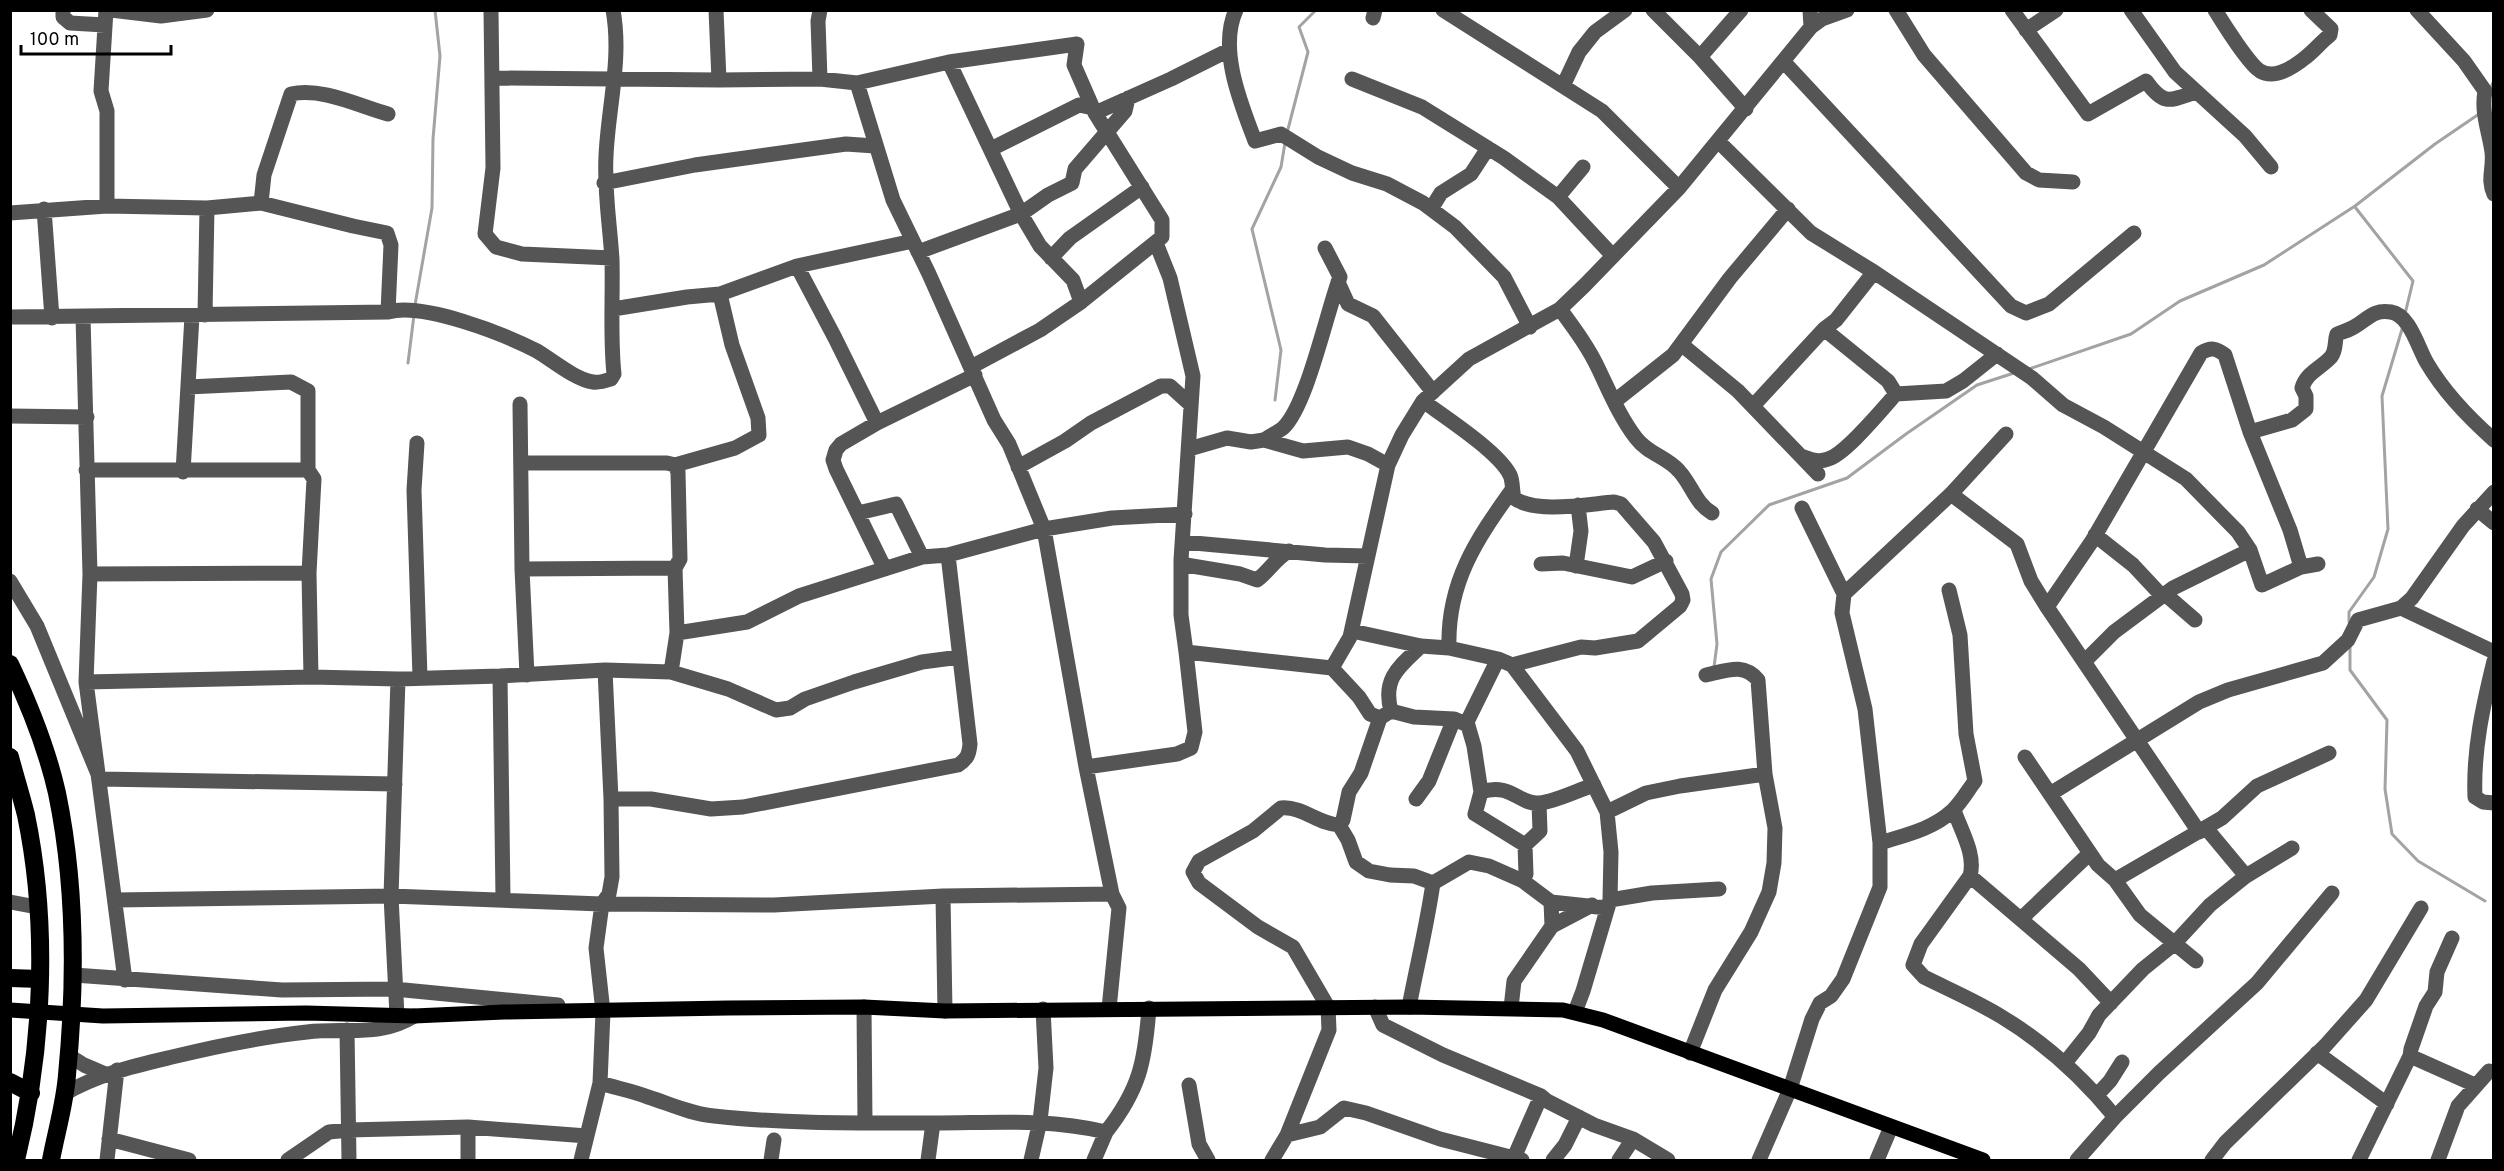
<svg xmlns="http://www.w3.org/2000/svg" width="2504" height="1171" viewBox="0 0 2504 1171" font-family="Overpass,sans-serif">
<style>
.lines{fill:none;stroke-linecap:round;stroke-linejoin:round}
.stream{stroke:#a3a3a3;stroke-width:3}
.minor{stroke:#555;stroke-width:15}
.major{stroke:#000;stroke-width:15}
.highway{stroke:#000;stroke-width:18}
</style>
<rect width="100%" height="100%" fill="#fff"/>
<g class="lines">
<path class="stream" d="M2490,90L2494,80
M1287,133L1308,52L1299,27L1316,10
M2355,207L2413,281L2405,314
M415,305L432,208L433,139L440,56L435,10
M408,363L414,315
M2029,369L2131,334L2180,301L2264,265L2355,206L2435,144L2479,114
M1275,400L1281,350L1252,229L1281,167L1285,143
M2349,622V612L2374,577L2388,529L2382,396L2403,326
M2350,647V670L2387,720L2385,789L2392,834L2418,861L2485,901
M1714,667L1717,644L1711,579L1721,552L1769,505L1847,478L1906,434L1977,385L2014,373"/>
<path class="minor" d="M63,10V17L70,23L105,25
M106,10L101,91L107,111V206
M111,10L161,16L207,10
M491,10L493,168L485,234L496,247L522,254L612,258
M716,10L719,80L820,79L857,83L893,200L929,274L994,420L1009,444L1044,529L1086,767L1112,894L1119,908L1109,1009
M1236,10C1218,49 1241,104 1255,141L1281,134L1318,157L1352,173L1387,184L1423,203L1455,227L1504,277L1530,327
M1443,10L1602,111L1679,188
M1653,10L1700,57L1746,109
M1810,10L1811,27
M1896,10L1924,55L2026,173L2039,180L2073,182
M2012,10L2088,114L2146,81C2164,106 2169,101 2196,92
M2131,10L2175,72L2245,136L2271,167
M2215,10C2223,23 2249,64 2260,71C2275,80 2295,66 2306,57C2315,50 2322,41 2330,35L2331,29L2311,10
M2417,10L2464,61L2485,91C2481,113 2489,131 2492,152C2494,168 2487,179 2494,194
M1373,18L1375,10
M2026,30L2056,10
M1700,57L1741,10
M949,62L1021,214L1040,246L1073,280L1081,302
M1784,62L2011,306L2026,313L2049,304L2134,233
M494,78L719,80
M820,79L818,21L820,10
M1352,79L1422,107L1504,158L1558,197L1613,256
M857,83L949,62L1077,44L1074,65L1095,113L1162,220V237L1081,302L1040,330L971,367
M1563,86L1579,52L1595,32L1625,10
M1095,113L1171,79L1229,50
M1719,142L1811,233L1874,272L2032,378L2063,405L2104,427L2186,479L2238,532L2250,550L2262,585L2301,567L2318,564
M991,149L1079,105L1093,108
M604,183L695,165L846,144L875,146
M1558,197L1583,167
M261,203L264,175L291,94C322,87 359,106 388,114
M44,209L52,318
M1431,209L1441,193L1471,174L1488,148
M10,213L107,206L207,208L261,203L353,226L387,233L391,245L388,312
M1156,243L1170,278L1193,376L1181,560V615L1186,652
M918,252L1021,214L1048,195L1072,183L1075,169L1125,111L1128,98
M1051,258L1070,238L1142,187
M797,266L835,338L877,423
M1338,282L1348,304L1373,316L1433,392
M613,309L687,297L720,294L797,266L913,241
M1560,309C1574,328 1589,348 1599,370C1610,393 1620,417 1636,438C1648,454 1667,457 1679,471C1692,485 1695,503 1712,513
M205,315L207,208
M10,317L388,312C423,302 504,334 537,351C552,360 576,380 593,382C599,383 605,381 611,379L614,374C610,337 613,298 612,260C610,225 604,191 606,156C608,108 622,59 613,10
M83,317L90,574L86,682L125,980
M1824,329L1888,381L1896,394
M1681,344L1738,391L1818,474
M188,387L291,382L308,391V470L314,479L309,573L311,677
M1423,401C1445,417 1499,452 1510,475C1513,481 1512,491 1514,498C1535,514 1588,504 1614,502L1621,504L1654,542L1682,594L1683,600L1680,606L1638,641L1595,648L1581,647L1512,665
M1615,401L1673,355L1730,278L1788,209
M520,404L522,569L527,675
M1753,406L1824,329L1836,320L1874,272
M10,416L87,417
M2250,432L2292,420L2306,409V396L2302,388C2306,373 2321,368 2331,357C2337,349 2334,342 2337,334C2343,332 2349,330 2354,327C2368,319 2373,309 2391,312C2410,315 2418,348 2427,363C2444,392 2469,418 2494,440
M1264,440C1270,436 1278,432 1283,428C1307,406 1327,311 1340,277L1325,248
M417,443L414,490L420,677
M1189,449L1227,438L1251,442L1264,440L1303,451L1348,447L1368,454L1388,465
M1801,456C1810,459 1818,463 1828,459C1846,454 1882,409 1896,394L1946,391L1963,381L1997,354
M521,463H667L675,465L735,448L759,435L758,418L732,345L720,294
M1018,467L1065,441L1091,423L1161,386H1170L1191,405
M86,470H308
M183,472L192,316
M1951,494L2017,544L2031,581L2047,607L2199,832
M2477,509L2494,523
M858,513L896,504L922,557
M2095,535L2133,565L2162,596
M1183,542L1325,555L1368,556
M1181,560L1186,565L1240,574L1257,580C1269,571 1275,559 1289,551
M1541,564L1563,563L1632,577L1666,561
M1576,566L1581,531L1578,505
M522,569L675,568
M885,569L836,469L833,460L836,450L841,444L877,423L975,375
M90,574L309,573
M10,581L37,626L100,779L395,784
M1844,594L1951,494L2006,434
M2165,594L2195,620
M2047,607L2092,541L2201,353C2211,347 2216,348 2225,355L2250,432L2290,530L2301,567
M2401,608L2494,652
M1352,631L1421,646L1449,648L1498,659L1512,665L1577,751L1607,812L1611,852L1610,900L1583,991L1575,1012
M677,633L747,622L799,596L922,557L948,555L1044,529L1112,518L1185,514
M1449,648C1447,583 1476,540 1512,490
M1498,659L1467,722L1474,746L1481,792L1475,814L1525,845
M2085,661L2114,632L2173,588L2250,550
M2494,661C2483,706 2473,750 2475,797L2483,802L2494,803
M1332,668L1359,697L1370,714L1380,718
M605,670L611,799L612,877L609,894L602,904L596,948L603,1012L600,1083C616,1088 633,1091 648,1097C670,1104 691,1114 714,1116C786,1124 860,1123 933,1123C994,1123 1045,1118 1106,1132L1094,1160
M671,672L677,633L675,568L680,559L678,472L675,465
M500,676L503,898
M86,682L311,677L398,679L500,676L605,670L671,672L728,689L776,710L790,708L805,699L854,682L922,662L960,657
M1391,711C1382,678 1400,666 1421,646
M2025,757L2098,865L2115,880L2140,915L2196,961
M1086,767L1177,754L1191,748L1195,732L1186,652L1332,668L1350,637L1388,465L1402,435L1423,401L1469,359L1560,309L1585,285L1679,188L1811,27L1822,19L1847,10
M1481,792C1511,782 1519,805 1539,803C1555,802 1578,790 1594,785
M2050,794L2199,702L2228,690L2323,663L2348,640L2358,620L2401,608L2412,598L2463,526L2494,492
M611,799H651L711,809L743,807L958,765C967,759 969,755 970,744L948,555
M1416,799L1429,781L1454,719
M1954,810C1961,831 1976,854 1970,876L1921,944L1913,965L1924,977C1950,990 1978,1002 2002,1017C2045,1043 2084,1079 2115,1117
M1607,812L1646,793L1680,786L1765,774
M1339,825L1343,820L1349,792L1361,773L1380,718L1391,711L1414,717L1454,719L1468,725
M1339,825L1348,840L1356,862L1369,871L1390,875L1414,876L1433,883
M2206,828L2246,876
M1880,843C1905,835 1933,829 1952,811C1961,803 1968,790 1975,781L1966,734L1960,635L1949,590
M1970,876L2079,969L2111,1003
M2115,880L2222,818L2257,786L2329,753
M1523,881L1526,874L1525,845L1540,831L1539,803
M943,896L945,1011
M115,900L391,896L602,904L774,905L943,896L1112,894
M1610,900L1652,893L1719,889
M10,902L37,907
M2022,918L2090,853
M1552,926L1592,905
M74,975L282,990L394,989L558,1005
M864,1007L865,1122
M1375,1007L1383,1025L1443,1055L1541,1096L1547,1101L1594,1125L1633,1139L1668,1160
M1409,1007C1417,965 1427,925 1433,883L1469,862L1489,866L1523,881L1551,902L1607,908
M1511,1008L1514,981L1552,926L1551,902
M397,1016L391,896L398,679
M347,1030L349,1160
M1690,1053L1715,990L1751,932L1769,892L1774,863L1775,828L1765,774L1758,680C1743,662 1726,671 1706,675
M2317,1053L2387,1104
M68,1055L84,1065L105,1074
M2410,1056L2475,1085
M2065,1063L2089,1033L2099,1015L2143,969L2174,944L2210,905L2246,876L2292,848
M1189,1085L1199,1144L1208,1160
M64,1094C98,1074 134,1066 172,1057C217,1046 261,1037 307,1032C347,1027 378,1038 414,1016
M2097,1095L2110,1081L2122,1062
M468,1127V1160
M1106,1132C1140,1089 1145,1061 1149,1008
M1287,1135L1320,1127L1344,1108L1366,1113L1440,1139L1522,1160
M109,1139L189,1160
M107,1160L117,1070
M288,1160L329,1132L349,1130L468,1127L587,1136
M581,1160L600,1083
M771,1160L774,1140
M928,1160L933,1123
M1031,1160L1040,1121L1046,1068L1043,1009
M1272,1160L1287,1135L1329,1030L1328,1007L1293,947L1258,927L1199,883L1193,872L1199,861L1253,831L1281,808C1303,806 1318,824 1339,825
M1513,1160L1541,1096
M1553,1160L1565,1145L1579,1117
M1619,1160L1633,1139
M1759,1160L1790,1089L1812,1019L1820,1003L1831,996L1843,979L1880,887V843L1865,709L1842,613L1844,594L1802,508
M1877,1160L1891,1127
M2077,1160L2115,1117L2159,1073L2257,983L2332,893
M2212,1160L2225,1143L2325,1046L2366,1000L2421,908
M2359,1160L2410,1056L2411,1049L2426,1006L2435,992L2437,972L2452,938
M2438,1160L2458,1106L2489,1071"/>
<path class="major" d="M10,1010L103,1016L306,1013L414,1016L504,1012L728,1008L864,1007L945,1011L1409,1007L1563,1010L1603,1020L1983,1160"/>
<path class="highway" d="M10,664C29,704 47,749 57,793C76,885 76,982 67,1075C65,1103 56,1133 51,1160
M10,757C15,776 21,795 26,815C49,926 43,1051 16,1160
M10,978L40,979
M10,1082L31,1093"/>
</g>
<rect width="2504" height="1171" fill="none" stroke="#000000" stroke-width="24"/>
<path d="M21 45v9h150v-9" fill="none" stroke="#000000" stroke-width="3"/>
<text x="30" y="45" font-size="18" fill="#000000" stroke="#ffffff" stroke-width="4.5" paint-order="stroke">100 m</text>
</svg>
